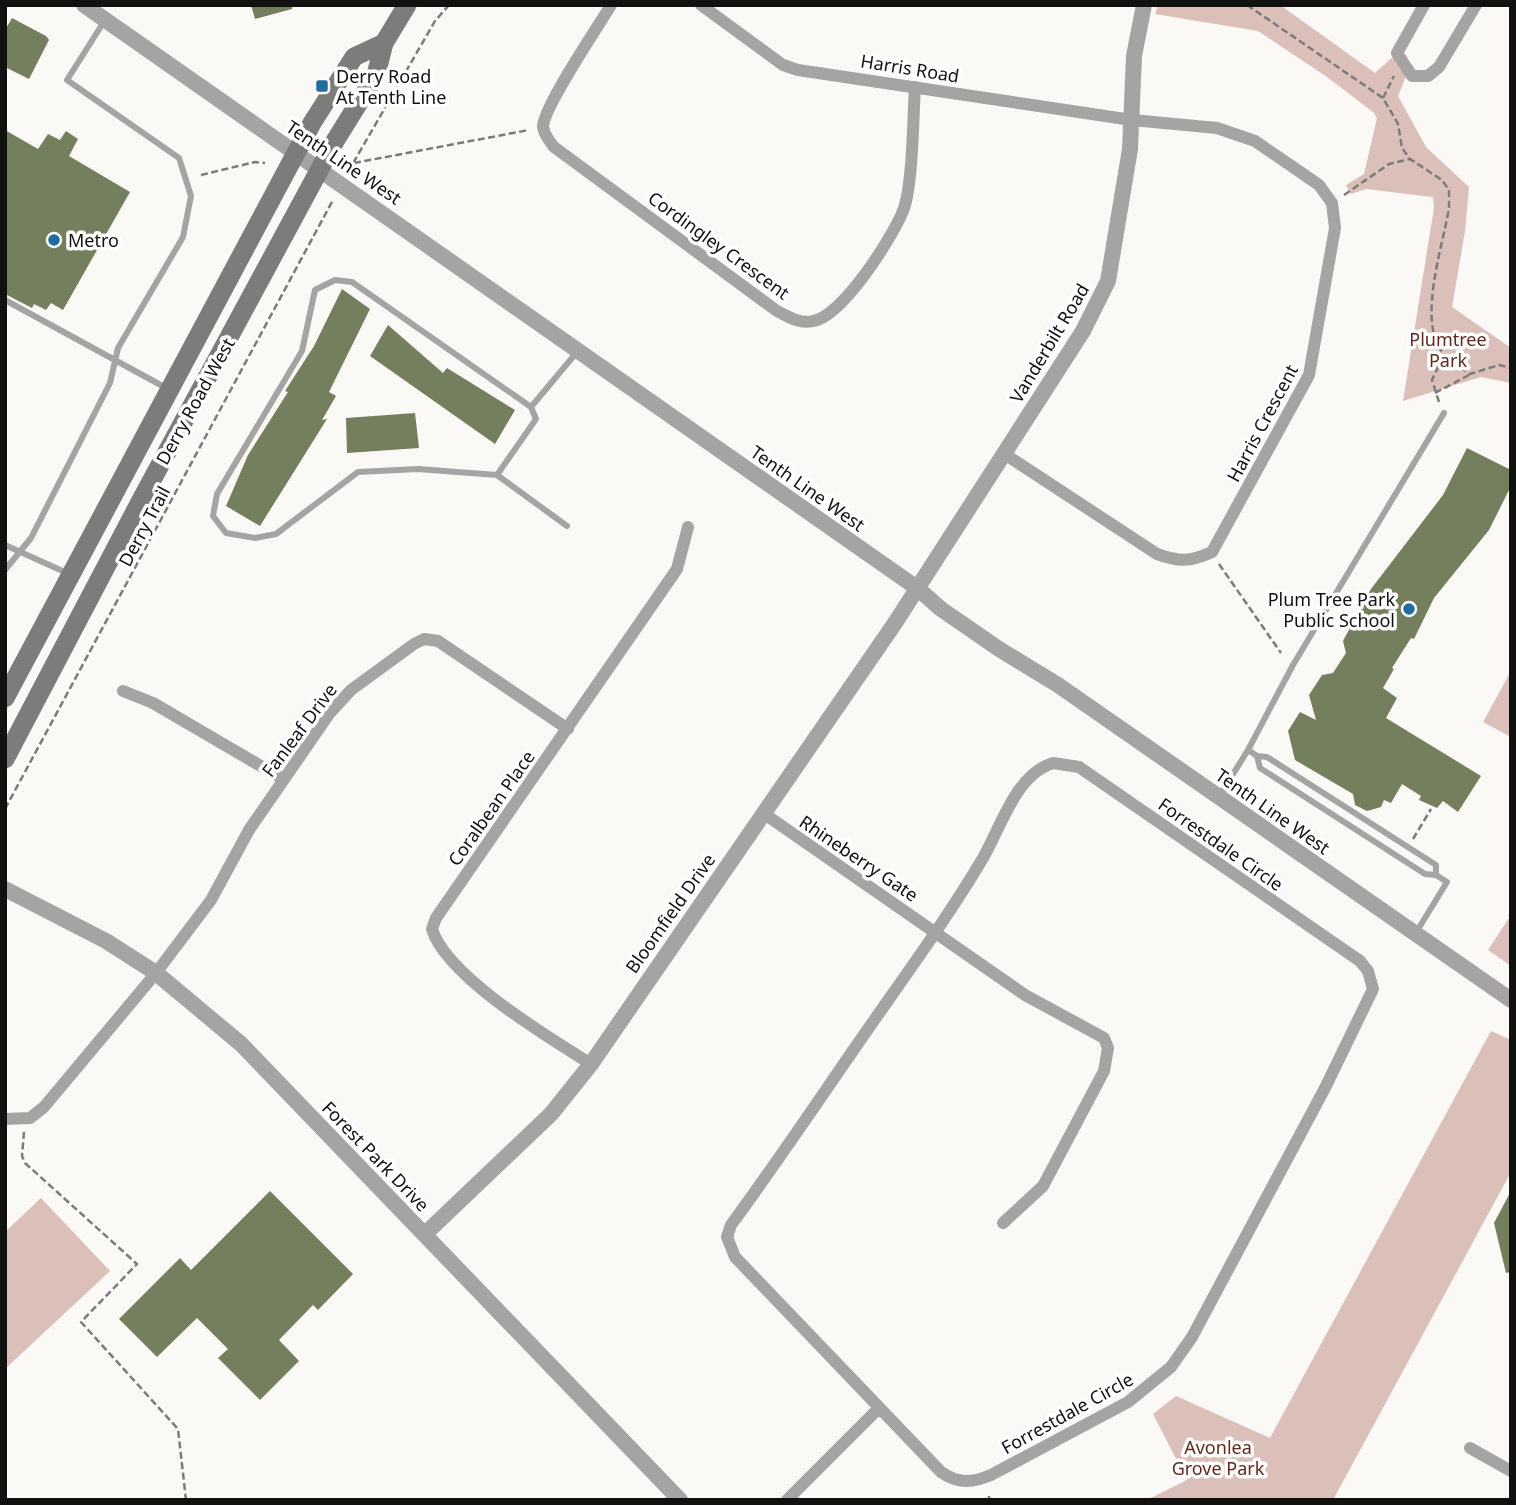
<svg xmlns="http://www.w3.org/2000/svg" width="1516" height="1505" viewBox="0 0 1516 1505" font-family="'Noto Sans',sans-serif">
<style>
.green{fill:#dbbfb9}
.building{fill:#747f5e}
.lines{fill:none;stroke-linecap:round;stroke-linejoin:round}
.path{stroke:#7c7b79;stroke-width:2.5;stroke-dasharray:7 3.5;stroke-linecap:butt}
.service{stroke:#a5a4a3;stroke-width:6}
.minor{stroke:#a5a4a3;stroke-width:12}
.tertiary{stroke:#a5a4a3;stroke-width:16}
.secondary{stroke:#7d7c7a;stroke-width:19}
.poi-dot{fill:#216da0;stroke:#fff;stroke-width:2.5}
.labels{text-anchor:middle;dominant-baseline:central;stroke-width:7;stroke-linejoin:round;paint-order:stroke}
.street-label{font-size:18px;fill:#111110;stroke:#fff}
.poi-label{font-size:18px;fill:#111110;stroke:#fff;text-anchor:start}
.park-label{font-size:18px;fill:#5e291f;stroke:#fff}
</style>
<rect width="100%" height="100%" fill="#faf9f6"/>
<path class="green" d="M1158,5H1280L1375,73L1397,53L1408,71L1398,96L1426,147L1469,187L1465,231L1452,307L1511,348V383L1481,377L1403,401L1434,208L1433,197L1366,189L1351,194L1346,185L1364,174L1377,118L1373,112L1327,77L1258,31L1155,14Z
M1511,671V737L1483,722Z
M1511,915V966L1488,950Z
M1491,1031L1511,1040V1172L1333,1500H1147L1187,1480L1153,1414L1176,1396L1270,1438Z
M41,1198L110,1271L5,1369V1232Z"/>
<path class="building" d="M251,5H292V9L255,19Z
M12,18L46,36L49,40L29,79L5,67V30Z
M5,130L38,149L48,134L60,140L66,131L78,139L69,156L130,192L63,310L51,303L46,310L34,304L32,308L5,294Z
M342,289L370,309L329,392L336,396L322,420L327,419L260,526L226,506L248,455L288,392L285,391L314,346Z
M388,325L443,373L447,368L515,410L495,444L370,356Z
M415,413L419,448L347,453L346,418Z
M1467,448L1511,470V486L1489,530L1434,598L1414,639L1411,638L1392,668L1394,669L1383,688L1397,698L1386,718L1481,776L1458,812L1443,801L1437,808L1419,800L1421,796L1402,784L1391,803L1384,800L1381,807L1367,811L1355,805L1353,794L1295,760L1288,731L1300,712L1316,720L1309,695L1322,675L1333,673L1346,653L1343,641L1371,589L1443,495Z
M270,1191L353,1274L318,1310L313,1305L279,1340L299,1361L260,1400L218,1358L228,1349L197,1318L157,1357L119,1319L180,1258L191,1270Z
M1511,1191V1272L1506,1273L1494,1223Z"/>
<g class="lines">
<path class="path" d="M1247,5L1383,98L1398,124L1402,148L1410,159L1442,180L1449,190V208C1443,246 1416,324 1444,354C1451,362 1462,368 1470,374L1499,365L1511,368
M1383,98L1394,76
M354,163L529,130
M348,172L435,21L449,5
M201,175L255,162L265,163
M1344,195L1389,164L1410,159
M1435,393L1469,375
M1439,402L1432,380L1444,354
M1219,564L1281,653
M5,809L333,200
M1413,839L1431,809
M24,1132L22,1156L25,1163L137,1264L81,1322L178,1429L186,1500
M989,1500V1496"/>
<path class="service" d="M5,300L168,389
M531,407L577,352
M497,475L536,419L531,407L352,282L335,280L315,290L302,351L217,494L213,516L226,533L255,538L276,534L358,472L418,469L497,475L567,526
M5,545L67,573
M5,570L31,538L110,383L118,348L183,237L191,196L179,158L67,80L105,20
M1248,750L1257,756L1267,757L1436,865V875L1447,882L1417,931
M1257,756L1260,768L1425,874L1436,875
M1220,795L1248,750L1293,665L1444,413"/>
<path class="minor" d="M611,5C598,27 543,107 543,127C544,134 550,142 554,147L777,311C789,317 799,324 813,321C842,317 892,238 903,211C913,186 913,116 915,87
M701,5L783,65L798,70L1132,120L1217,128L1255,141L1319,185L1332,203L1335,228L1309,375L1212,552C1190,562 1179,562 1157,554L1003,453
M1424,5L1397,53L1412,76H1428L1439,67L1476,5
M123,691L153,703L283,779
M1053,763L1079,767L1360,961L1368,971L1373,989L1325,1088L1192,1337L1171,1367L1128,1402L991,1475C972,1483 958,1484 941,1472L735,1257L727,1237L731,1225C778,1161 822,1095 868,1029C907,973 948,917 983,858C1001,827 1016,774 1053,763Z
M763,813L1025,995L1104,1038L1108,1048L1104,1071L1043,1186L1003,1223
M591,1064C548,1037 446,976 432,929L436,918L677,569L688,527
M5,1119L30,1118L44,1107L156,973L211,900L249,830L329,714L351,690L414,644L424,639L438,641L568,729
M1470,1448L1511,1471
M787,1500L879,1408"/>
<path class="tertiary" d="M84,5L917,588L941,609L999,649L1058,685L1511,1000
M5,889L106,941L156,973L241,1044L680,1500
M425,1234L551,1114L591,1064L895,623L1083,331L1108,281L1130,149L1134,56L1144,5"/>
<path class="secondary" d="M5,698L312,123L354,57L384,43
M5,759L140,502L335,141L376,75L384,43L407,5"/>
</g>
<g class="poi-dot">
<rect x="315" y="79" width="14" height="14" rx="3.5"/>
<circle cx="54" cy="240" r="7"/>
<circle cx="1409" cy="609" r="7"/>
</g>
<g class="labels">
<g class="street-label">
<text transform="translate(910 68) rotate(9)">Harris Road</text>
<text transform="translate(344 162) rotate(34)">Tenth Line West</text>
<text transform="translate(719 245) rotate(36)">Cordingley Crescent</text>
<text transform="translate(1049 343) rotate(-59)">Vanderbilt Road</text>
<text transform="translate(195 401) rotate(-61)">Derry Road West</text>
<text transform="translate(1262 423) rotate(-62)">Harris Crescent</text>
<text transform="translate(808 488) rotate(35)">Tenth Line West</text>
<text transform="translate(144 526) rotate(-62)">Derry Trail</text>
<text transform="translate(299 730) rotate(-53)">Fanleaf Drive</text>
<text transform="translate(491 808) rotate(-55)">Coralbean Place</text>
<text transform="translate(1273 811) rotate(35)">Tenth Line West</text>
<text transform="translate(1221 844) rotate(35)">Forrestdale Circle</text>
<text transform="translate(859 858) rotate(34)">Rhineberry Gate</text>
<text transform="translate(670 913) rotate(-55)">Bloomfield Drive</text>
<text transform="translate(376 1156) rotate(46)">Forest Park Drive</text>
<text transform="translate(1067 1413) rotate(-29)">Forrestdale Circle</text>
</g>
<g class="poi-label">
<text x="336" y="76">Derry Road<tspan x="336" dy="21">At Tenth Line</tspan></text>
<text x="68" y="240">Metro</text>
<text x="1395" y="599" text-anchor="end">Plum Tree Park<tspan x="1395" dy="21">Public School</tspan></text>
</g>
<g class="park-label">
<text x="1448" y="339">Plumtree<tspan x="1448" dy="21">Park</tspan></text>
<text x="1218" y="1447">Avonlea<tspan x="1218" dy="21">Grove Park</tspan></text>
</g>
</g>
<rect width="1516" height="1505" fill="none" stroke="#111110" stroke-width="14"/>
</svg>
